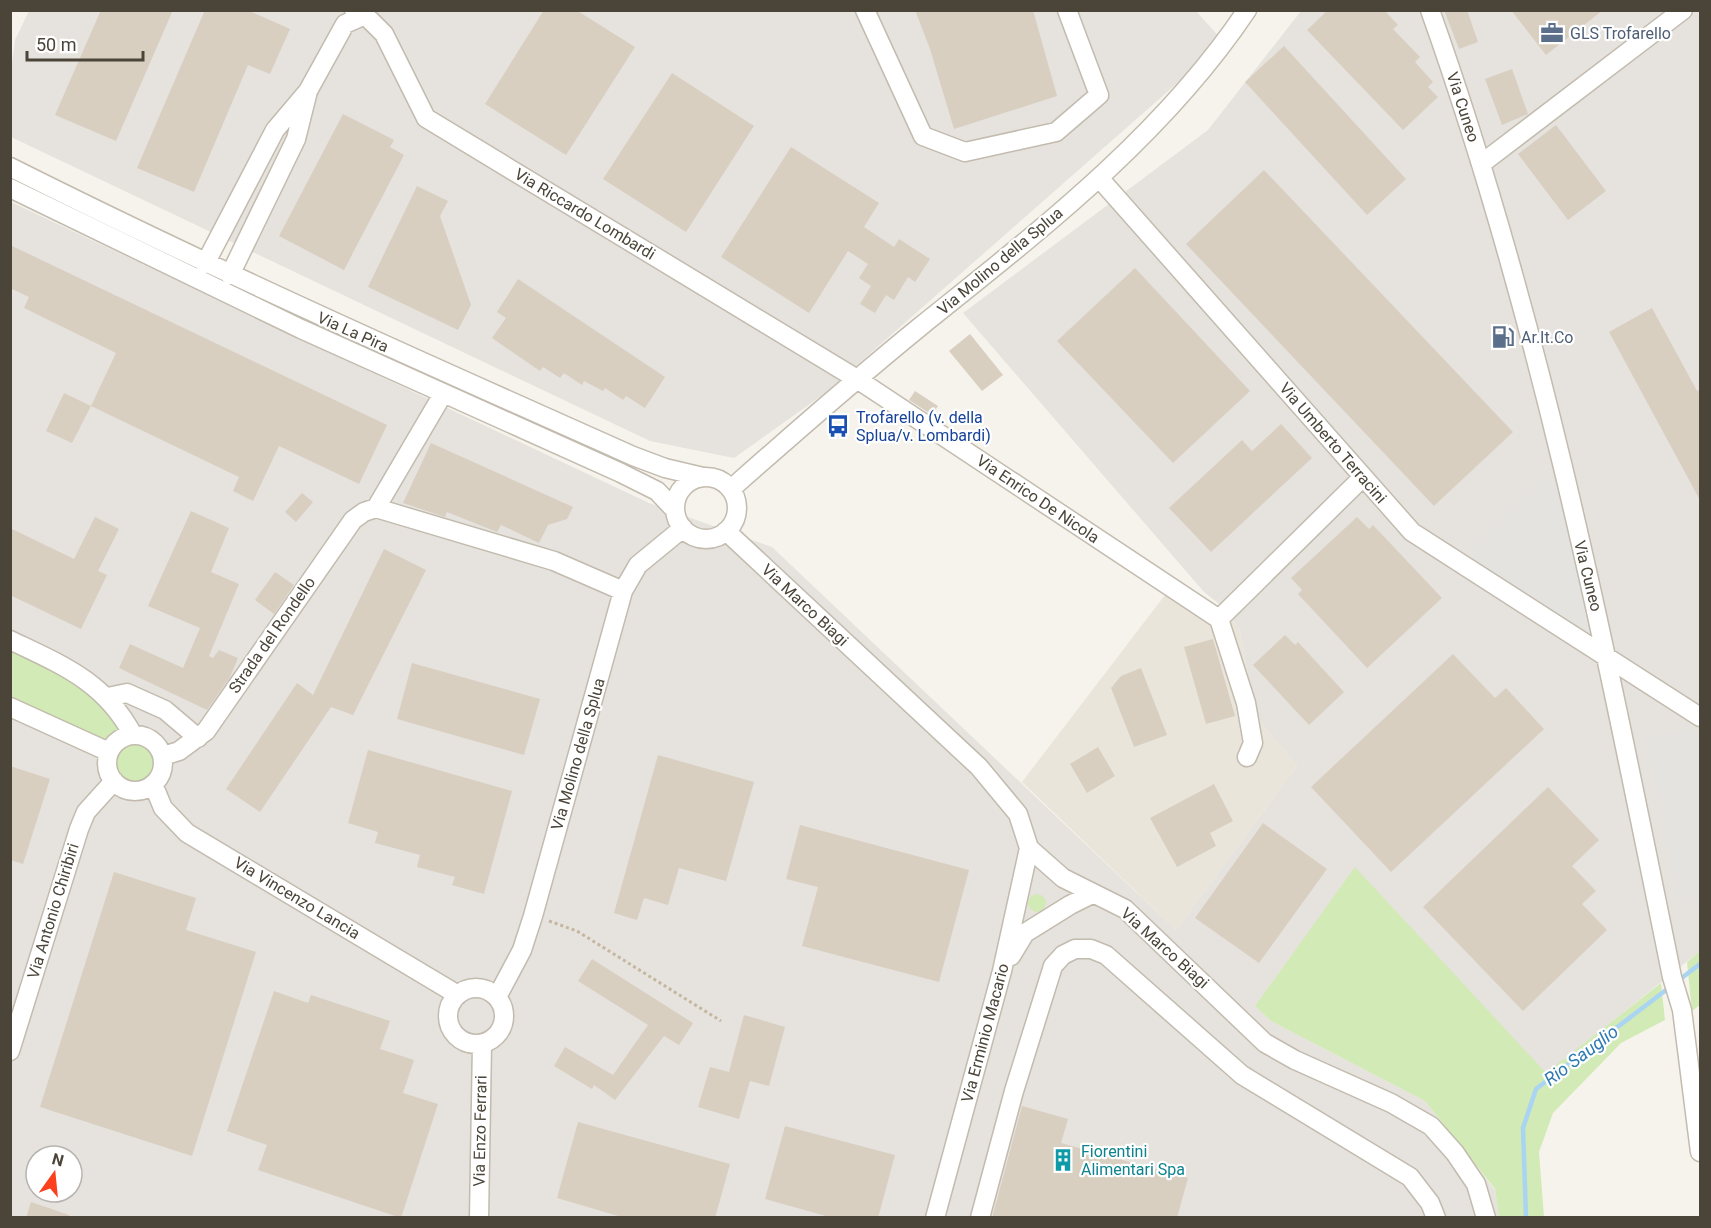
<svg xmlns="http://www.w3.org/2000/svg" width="1711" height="1228" viewBox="0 0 1711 1228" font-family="Roboto,sans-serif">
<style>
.residential{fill:#eae5da}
.industrial{fill:#e6e2dd;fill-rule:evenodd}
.green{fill:#d2eab5}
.parking{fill:#e5e3e0}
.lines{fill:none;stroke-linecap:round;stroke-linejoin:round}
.stream{stroke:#a9d4f2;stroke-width:4.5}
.building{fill:#d8cfc1}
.minor-casing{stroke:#c2bbae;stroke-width:21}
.path{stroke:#c4b79f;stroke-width:3;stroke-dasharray:3 3;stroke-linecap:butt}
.minor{stroke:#fff;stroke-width:18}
.labels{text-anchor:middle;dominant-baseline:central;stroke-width:4.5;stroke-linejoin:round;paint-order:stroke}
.service-label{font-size:16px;fill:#4e5e75;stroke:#fff;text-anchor:start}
.street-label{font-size:16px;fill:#4b4439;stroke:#fff}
.transit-label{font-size:16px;fill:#164399;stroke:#fff;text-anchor:start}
.culture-label{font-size:16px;fill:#0d838f;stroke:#fff;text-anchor:start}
.water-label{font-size:18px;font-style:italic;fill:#2e7ab2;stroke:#fff}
</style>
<rect width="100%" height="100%" fill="#f6f3ec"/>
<path class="residential" d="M1168,591L1216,624L1224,608L1240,630L1255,715L1297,766L1176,930L1022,782Z"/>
<path class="industrial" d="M1195,10L1224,42L824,394L734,458L650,441L11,137L10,78L15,40L29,11Z
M1301,11H1700V951L1546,1074L1355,868L1255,1006L1271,1021L1425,1101L1495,1190L1499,1217L11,1218V202L649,503L772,547L1176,930L1297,766L1255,715L1240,630L1224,608L1204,592L963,313L1208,130ZM36,1156H72V1192H36Z"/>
<path class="green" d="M10,647L42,663L91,693L118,724L116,735L106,741L11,698Z
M116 762a19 19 0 1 1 38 0a19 19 0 1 1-38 0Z
M1355,867L1546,1073L1661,983L1665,1020L1621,1043L1553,1113L1539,1152L1544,1217L1499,1218L1495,1189L1425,1101L1271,1021L1255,1006Z
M1028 903a9 9 0 1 1 18 0a9 9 0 1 1-18 0Z
M1700,951V1005L1692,1011L1687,962Z"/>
<path class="parking" d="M1561,465L1608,658L1459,562Z
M1687,730L1700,739L1699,915L1695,897L1679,900L1648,738Z"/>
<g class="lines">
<path class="stream" d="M1679,980L1700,964
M1526,1218L1523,1128L1536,1089L1670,987"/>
</g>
<path class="building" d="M101,10H173L116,141L55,115Z
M205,10H247L290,29L270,74L248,65L194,192L137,168Z
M544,10H576L635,47L566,155L485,104Z
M915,10H1033L1057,96L954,129L930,49Z
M1328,10H1384L1398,25L1393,29L1420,57L1415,62L1433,82L1428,87L1438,97L1403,130L1307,30Z
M1444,10H1467L1478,42L1459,49Z
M1511,10H1603L1546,55Z
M1284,46L1406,179L1367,215L1245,82Z
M1512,69L1528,114L1502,125L1485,79Z
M672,73L754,126L686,232L603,179Z
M343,114L394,140L390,147L404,155L344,270L279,236Z
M1556,125L1606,191L1568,220L1518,154Z
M791,147L879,203L864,227L894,247L899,239L930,259L915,282L908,277L894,300L886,295L875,313L860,304L871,286L859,278L868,264L848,251L809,313L721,257Z
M1264,170L1513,432L1434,506L1186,244Z
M417,186L448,201L440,216L471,305L458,330L368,287Z
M10,245L387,425L359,484L279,446L253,501L233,491L239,477L91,406L116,353L24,308L29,297L10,288Z
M1135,268L1250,391L1173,463L1057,341Z
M518,279L665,377L645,408L626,396L623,400L605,388L603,391L584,381L582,385L564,373L560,378L543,367L540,371L492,338L506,318L497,312Z
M1652,308L1697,391L1701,389V502L1609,332Z
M970,334L1003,375L982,391L949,351Z
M915,391L938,406L932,415L909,400Z
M64,393L91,406L72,443L46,431Z
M1281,424L1312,458L1211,552L1169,508L1242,440L1252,451Z
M431,443L573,507L567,519L548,525L539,543L501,525L497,532L447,512L445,517L403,503Z
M302,493L313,502L296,522L285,512Z
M191,511L229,528L211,572L239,584L209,656L213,658L219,650L238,658L230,677L207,710L119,668L130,644L183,668L200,628L148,606Z
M95,517L119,529L98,571L107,575L81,629L10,595V528L74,559Z
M1357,517L1369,529L1373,525L1442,598L1367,668L1298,594L1302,590L1291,578Z
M384,549L426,570L353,715L331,707L260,812L226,789L297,683L313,695Z
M275,572L294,585L274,614L255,600Z
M1285,635L1295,645L1298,642L1344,692L1309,725L1253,665Z
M1213,639L1235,716L1206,724L1184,647Z
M1453,654L1495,698L1506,688L1544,729L1391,872L1311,787Z
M412,663L540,699L524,755L397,719Z
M1141,668L1167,735L1134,747L1111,688L1121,676Z
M1098,747L1115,776L1087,793L1070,764Z
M368,750L512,791L484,894L452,885L455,877L417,867L420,855L375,843L378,832L348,823Z
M658,755L754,782L726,881L679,868L668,905L644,898L637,920L614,913Z
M10,766L50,779L23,864L10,860Z
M1214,784L1233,821L1210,833L1216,846L1177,867L1150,818Z
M1548,787L1599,840L1572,866L1596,891L1582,904L1607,930L1523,1011L1423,907Z
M1263,823L1327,869L1259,963L1195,918Z
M800,825L969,870L939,982L802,946L818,887L786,879Z
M114,872L196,898L186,930L256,952L192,1156L40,1107Z
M592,959L693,1023L679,1045L664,1036L615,1100L594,1085L592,1089L554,1066L565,1047L613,1075L648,1025L578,981Z
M274,991L308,1003L311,995L390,1021L380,1049L414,1060L403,1093L438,1104L401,1218L258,1170L267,1145L227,1131Z
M744,1015L785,1027L769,1086L750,1081L739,1119L698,1107L710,1067L729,1072Z
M1022,1106L1068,1119L1061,1143L1188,1178L1177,1218H992Z
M578,1122L730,1164L715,1218H625L557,1198Z
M785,1126L895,1155L878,1218H833L765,1199Z
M31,1202L69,1215V1218H26Z"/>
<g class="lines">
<g class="minor-casing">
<path id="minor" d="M354,10L365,15L384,34L426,118L857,379L1219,619L1246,703L1253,743L1247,757
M865,10L923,136L965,152L1056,132L1099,95L1067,10
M1430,10C1542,324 1606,652 1672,977L1682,1010L1700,1152
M308,91L345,24L365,15L366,10
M1481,164L1683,10
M10,167C215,270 424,363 633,456L665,468L703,477
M1100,179L1412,532L1700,717
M10,188L301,329L621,473L657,491L675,510
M205,264L275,130L308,91L296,139L230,275
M675 508a31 31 0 1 1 62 0a31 31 0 1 1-62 0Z
M731,489C793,434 856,379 921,326C1038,232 1162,137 1247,10
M376,508L443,394
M726,531L979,767L1018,814L1029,848L1063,878L1125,909L1265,1043L1295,1060L1391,1103L1431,1126L1455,1153L1476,1184L1486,1218
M1219,619L1363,477
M10,640C62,665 104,681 133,735
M108,697L127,693L165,710L198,738
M10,707L109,752
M107 763a28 28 0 1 1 56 0a28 28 0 1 1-56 0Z
M163,756L179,751L206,731L353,520L364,512L376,508L554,561L623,591
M153,784L163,808L187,833L458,995
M1011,956L1025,933L1070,905L1092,894
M448 1016a28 28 0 1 1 56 0a28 28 0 1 1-56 0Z
M497,997L522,950L533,916L623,591L638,565L683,528
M10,1051L79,829L86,812L114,781
M479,1218L482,1044
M935,1218L1002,971L1029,848
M980,1218L1014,1091L1053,966L1063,955L1075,949H1091L1106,955L1242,1075L1410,1177L1430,1203L1436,1218"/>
</g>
<path class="path" d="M549,921L577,931L721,1021"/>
<use href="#minor" class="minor"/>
</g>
<defs>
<g id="office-bare" transform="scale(1.8)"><path d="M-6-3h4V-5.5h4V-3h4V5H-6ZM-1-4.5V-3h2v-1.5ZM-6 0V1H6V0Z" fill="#5c6f8a" stroke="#fff" stroke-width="2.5" paint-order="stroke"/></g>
<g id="fuel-bare" transform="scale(1.8)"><path d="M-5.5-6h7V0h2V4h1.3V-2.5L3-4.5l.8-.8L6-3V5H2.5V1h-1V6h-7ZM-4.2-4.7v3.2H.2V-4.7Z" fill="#5c6f8a" stroke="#fff" stroke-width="2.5" paint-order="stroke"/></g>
<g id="bus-bare" transform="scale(1.8)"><path d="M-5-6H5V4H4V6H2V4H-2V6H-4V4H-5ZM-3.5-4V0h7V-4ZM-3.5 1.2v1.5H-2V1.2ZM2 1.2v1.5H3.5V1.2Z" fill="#1a4fb4" stroke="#fff" stroke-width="2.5" paint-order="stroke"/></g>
<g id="building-bare" transform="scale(1.8)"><path d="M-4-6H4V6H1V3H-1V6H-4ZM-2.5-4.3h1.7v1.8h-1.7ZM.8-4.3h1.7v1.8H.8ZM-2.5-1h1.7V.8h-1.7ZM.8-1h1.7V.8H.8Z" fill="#0f9aa8" stroke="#fff" stroke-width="2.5" paint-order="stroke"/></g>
</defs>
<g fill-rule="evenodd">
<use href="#office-bare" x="1552" y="33"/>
<use href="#fuel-bare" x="1503" y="337"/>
<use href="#bus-bare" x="838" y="426"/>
<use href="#building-bare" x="1063" y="1160"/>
</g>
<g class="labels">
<g class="service-label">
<text x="1570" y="33">GLS Trofarello</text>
<text x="1521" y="337">Ar.It.Co</text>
</g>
<g class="street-label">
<text transform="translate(1463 107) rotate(72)">Via Cuneo</text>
<text transform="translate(585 214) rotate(31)">Via Riccardo Lombardi</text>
<text transform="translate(1000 261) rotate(-40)">Via Molino della Splua</text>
<text transform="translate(353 332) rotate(24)">Via La Pira</text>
<text transform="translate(1333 443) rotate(49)">Via Umberto Terracini</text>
<text transform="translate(1038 499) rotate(34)">Via Enrico De Nicola</text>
<text transform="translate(1588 576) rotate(76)">Via Cuneo</text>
<text transform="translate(805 605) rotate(43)">Via Marco Biagi</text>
<text transform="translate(272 635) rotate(-55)">Strada del Rondello</text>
<text transform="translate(578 754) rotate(-74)">Via Molino della Splua</text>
<text transform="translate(297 898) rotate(31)">Via Vincenzo Lancia</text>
<text transform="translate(53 911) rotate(-73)">Via Antonio Chiribiri</text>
<text transform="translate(1165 948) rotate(42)">Via Marco Biagi</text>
<text transform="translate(985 1033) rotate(-75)">Via Erminio Macario</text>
<text transform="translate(480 1131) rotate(-89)">Via Enzo Ferrari</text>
</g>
<g class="transit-label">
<text x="856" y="417">Trofarello (v. della<tspan x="856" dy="18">Splua/v. Lombardi)</tspan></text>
</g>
<g class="culture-label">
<text x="1081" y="1151">Fiorentini<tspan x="1081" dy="18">Alimentari Spa</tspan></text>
</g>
<g class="water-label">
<text transform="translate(1581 1055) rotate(-37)">Rio Sauglio</text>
</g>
</g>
<rect width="1711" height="1228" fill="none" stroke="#4b4439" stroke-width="24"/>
<g transform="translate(54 1174) rotate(15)"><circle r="28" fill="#ffffff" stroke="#b7b4b0" stroke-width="1.5"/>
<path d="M0-4.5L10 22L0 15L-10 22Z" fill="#fc3f1d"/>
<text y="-9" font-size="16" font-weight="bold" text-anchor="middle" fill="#4b4439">N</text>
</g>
<path d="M27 51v9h116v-9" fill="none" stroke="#4b4439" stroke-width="3"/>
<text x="36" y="51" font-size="18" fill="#4b4439" stroke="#ffffff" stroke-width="4.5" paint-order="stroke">50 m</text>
</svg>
